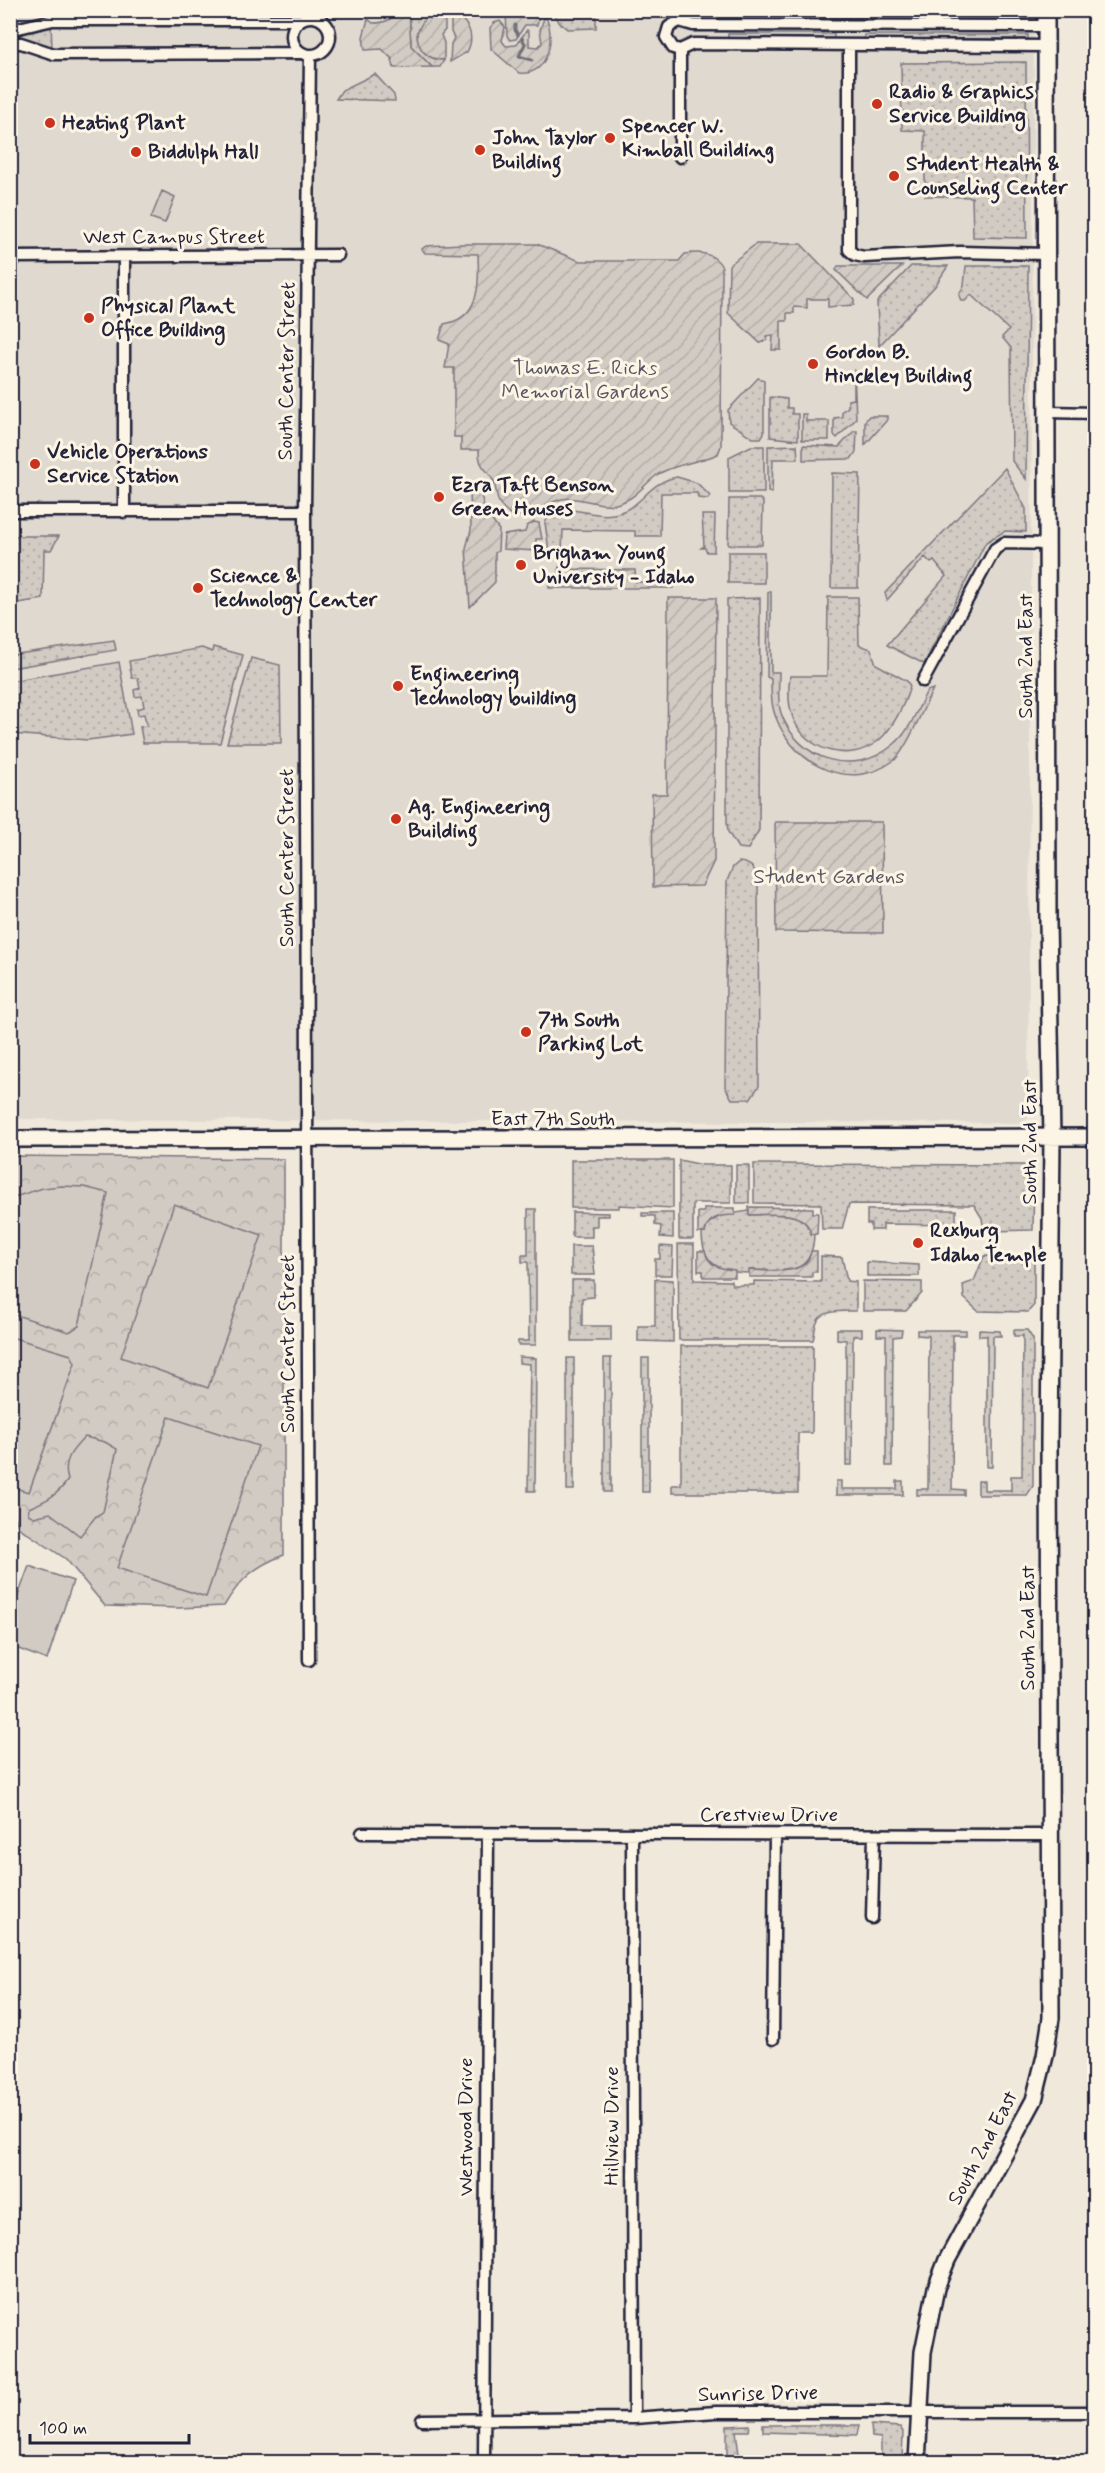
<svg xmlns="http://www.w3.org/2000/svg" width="1105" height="2473" viewBox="0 0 1105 2473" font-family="Mynerve,sans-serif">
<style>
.built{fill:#e0d9cf}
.grass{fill:url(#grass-dots);stroke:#7a767f;stroke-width:1.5}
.forest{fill:url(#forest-crowns);stroke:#7a767f;stroke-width:1.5}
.garden{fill:url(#garden-furrows);stroke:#7a767f;stroke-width:1.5}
.pitch{fill:#d1cbc3;stroke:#7a767f;stroke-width:1.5}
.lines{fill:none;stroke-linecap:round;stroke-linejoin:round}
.stream{stroke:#716f79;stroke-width:3}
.street-casing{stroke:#22223b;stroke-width:15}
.secondary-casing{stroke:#22223b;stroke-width:20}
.street{stroke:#fcf5e5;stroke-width:10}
.secondary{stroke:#fcf5e5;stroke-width:15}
.poi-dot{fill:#c8321e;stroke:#fcf5e5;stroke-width:2}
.labels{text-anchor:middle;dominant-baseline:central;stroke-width:6;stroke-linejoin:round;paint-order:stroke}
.poi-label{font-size:21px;font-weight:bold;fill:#22223b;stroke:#fcf5e5;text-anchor:start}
.street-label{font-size:21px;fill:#22223b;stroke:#fcf5e5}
.park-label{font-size:21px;fill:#575564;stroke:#fcf5e5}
</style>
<defs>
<pattern id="grass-dots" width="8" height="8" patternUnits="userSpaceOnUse" patternTransform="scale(1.5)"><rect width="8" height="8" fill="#d1cbc3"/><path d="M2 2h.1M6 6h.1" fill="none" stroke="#b3aea8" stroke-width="1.8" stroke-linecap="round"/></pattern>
<pattern id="forest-crowns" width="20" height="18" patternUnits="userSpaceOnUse" patternTransform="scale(1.5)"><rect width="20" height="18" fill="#d1cbc3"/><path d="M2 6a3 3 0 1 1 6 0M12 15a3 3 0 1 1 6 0" fill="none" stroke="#b3aea8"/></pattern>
<pattern id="garden-furrows" width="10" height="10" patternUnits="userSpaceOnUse" patternTransform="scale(1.5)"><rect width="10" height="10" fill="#d1cbc3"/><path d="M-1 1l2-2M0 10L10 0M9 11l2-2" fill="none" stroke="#b3aea8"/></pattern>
</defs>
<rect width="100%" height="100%" fill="#efe8db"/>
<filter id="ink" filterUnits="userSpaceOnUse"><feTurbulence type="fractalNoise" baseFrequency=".0167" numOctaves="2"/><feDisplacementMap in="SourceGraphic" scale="12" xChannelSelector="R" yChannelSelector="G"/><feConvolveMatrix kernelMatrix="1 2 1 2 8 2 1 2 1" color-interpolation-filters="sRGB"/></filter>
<g filter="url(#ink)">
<path class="built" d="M11,11H1034L1028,1119L1020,1123L11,1119Z"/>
<path class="grass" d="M409,11H445L438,12L417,32C417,48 428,60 444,60L440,67H432L411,46Z
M553,11H596V28L567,29L559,22Z
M51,23L52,49L16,38V35Z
M728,34H834V39L728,38Z
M864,35H1028V39H864Z
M1026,62L1027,238L973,237L972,197L925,196V131L902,130L901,63Z
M375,74L394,95L395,101L336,99L342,90Z
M911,266H948L935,286L879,346L877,302Z
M966,266H1028L1026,479L1012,461L1011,348L1002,337L1009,330L971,295L965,301H961L959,295L964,285Z
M854,369L856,419L837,438L834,435V418L842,417V411L848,407V400L854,399Z
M758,378L764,380V433L761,438H753L729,422L728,410Z
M770,397L787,399V408H792V414H798V440L770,437Z
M802,414H806V421H829V440H802Z
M869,416H887V420L865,445V421Z
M854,431H857L856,452L851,459L803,460V445L839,447Z
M797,445L798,459H773L772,493L768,492V446Z
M751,446H764V493H729V457Z
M1005,468L1026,509V532L1005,531L986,542L924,664L887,645L946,576L934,561L931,563L925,557L887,600L885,593Z
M832,473L860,474L858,588H831Z
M677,477L697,483L710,496L708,499L698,498L697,493H661L660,536H635V531L563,530L562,551L549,550L545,523L550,513C573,503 595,520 618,513C643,506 648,482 677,477Z
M729,499H760L763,502L762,545H728Z
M702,515H715L714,552H707L705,548H701L704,546Z
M11,536H59L51,550H44L43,599L11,604Z
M728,552H764V583H728Z
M559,567L564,569L635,570L636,582H663V575H672L673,588H549L548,575H559Z
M768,592H771V672H779C779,685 777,701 781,713C798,761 854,778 893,745C910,732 917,709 927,691L933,689C925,705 905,753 893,761C850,793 795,765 777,720C771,707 771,693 771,679L767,677Z
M828,597H858L859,645L871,649L876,664L907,681L910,686C905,704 892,730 878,741C849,764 806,751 793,718C788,705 788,690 790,676H827Z
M760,598L759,830L748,849L738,848L728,832L727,822V599Z
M114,640L116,650L11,668V655Z
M213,647L243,655L220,743H143L140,727L147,726L144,714L138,715L137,709L144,707L142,696L135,697L134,690L140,688L138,678H132L129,661L202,648L212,652Z
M251,658L280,665L281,743H227Z
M119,662L132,734L88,740L11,734V681Z
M739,862C752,863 757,870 758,883L759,1086L750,1099H732L725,1087L727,881L733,867Z
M571,1160H673V1208L619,1205V1208H571Z
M679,1160L703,1165H731V1203H693V1239H679Z
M754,1164L1027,1165L1034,1171L1033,1230L984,1231L982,1218L974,1205L849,1204L842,1229H822L821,1204L754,1203Z
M736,1165H749V1203H736Z
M528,1209H536V1345H518V1341H529L528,1262H522V1255H528Z
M867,1210H956V1225L883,1224V1230H871V1224H867Z
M749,1211V1215C769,1215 805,1208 811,1234H814C813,1278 785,1270 750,1270L749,1273C720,1272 702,1265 702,1233H705L707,1224L722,1215Z
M572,1212L609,1213V1216H597V1226H592V1237H572Z
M642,1213H673V1238L660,1237L661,1226L655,1225V1216H642Z
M678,1244H694V1280L731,1281L732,1285H754V1281L821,1282V1256L842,1257L847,1281L856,1282V1311C843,1311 820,1309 816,1325C814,1330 815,1335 813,1340H679Z
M571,1246H592L595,1275H571Z
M660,1246L673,1247L672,1275H655V1259H660Z
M984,1256L1034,1257V1305L1028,1312L978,1311L964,1298L963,1285L974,1281Z
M867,1262L919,1265V1276H867Z
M655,1279L673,1280V1342L638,1341V1326H655Z
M572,1280H594V1297L582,1298V1326H611V1341H572Z
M863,1281L922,1282V1293L906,1311H863Z
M837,1329H862V1336H853L852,1465H846V1340L837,1339Z
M877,1329L902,1330L901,1336L893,1337L892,1466H886V1336H877Z
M917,1330H966V1335H953L952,1489L964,1490V1495H917V1489H928L929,1336L917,1335Z
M979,1330L1000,1331L1001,1336H993L992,1467H987V1336H979Z
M1014,1330H1027L1033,1339V1486L1027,1495H978V1481H984V1490H1011V1476H1022L1023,1336H1014Z
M681,1346H813L812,1433H798V1493H672V1485H681Z
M519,1357L536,1358L535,1491H528L530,1364L519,1363Z
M567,1358H574V1490H567Z
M604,1358H611V1492H604Z
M642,1358H649V1492H642Z
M836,1481H841V1489H897V1481H903V1495H836Z
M750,2425L749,2431H736L740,2462H727V2426Z
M763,2425H859L857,2435L763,2432Z
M871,2425L900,2427L903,2432L902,2462H881V2438L872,2437Z"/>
<path class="forest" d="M10,1156L284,1159V1555C255,1566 240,1579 224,1606L178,1608L105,1606L66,1559L18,1527L10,1498Z"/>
<path class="garden" d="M395,11H409L411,46L432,67L394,68L392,59L382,49L365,50L363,37L368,19L373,23C383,23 393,21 395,11Z
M445,11V30L441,35L444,43V60C427,60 417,49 417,32L425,18Z
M506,11H540L537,25H525L516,39L510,40L507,36Z
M451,13C468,20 476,35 467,52L450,62L451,44L454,38L451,32Z
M544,18L547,19C555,40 548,76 519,73L491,49L490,28L494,23L500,21L505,27L502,41L506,46L516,45L527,30L529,32V46L538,47L542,43L540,30Z
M462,244H537L580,261H679L685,254C699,252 714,252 722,267L721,446L718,454C700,462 671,465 657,475C643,485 635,500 616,504C598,507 581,496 562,499C542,503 513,534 498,500C496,494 496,488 494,482C487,467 479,470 479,450H461V437H454V368H445L449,344L439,340L444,324C481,318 479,283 478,254L425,253L422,249L426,246Z
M756,244H801L854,299V305L828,307V299H807V308L794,307V313H787V321H781V350H772L773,335L766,336L767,340L760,343L728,313L729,265Z
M838,266H902L867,300L836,270Z
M470,487L480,491L485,511L499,530L498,551L495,553V582L470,607L466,548L471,530Z
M534,522L539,523L542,539H536V551L503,549L504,535L525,532L527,526Z
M668,598H716L714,861L702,886L653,887L652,794H667Z
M775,822H882L883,933L776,932Z
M749,1207L813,1208V1213H818L817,1234H811C806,1208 769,1215 749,1215Z
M704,1208H735V1215C721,1215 707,1217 705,1233H698V1212H704Z
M698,1251H705C708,1266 721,1269 735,1270V1277H703V1271H698Z
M811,1251H817V1272H812V1277H749V1270C768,1270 808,1278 811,1251Z"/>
<path class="pitch" d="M162,191L175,197L165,223L151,218Z
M61,1186L84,1187L108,1193L79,1326L69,1332L10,1313L11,1198L43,1188Z
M174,1204L262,1235L208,1388L121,1357Z
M11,1337L71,1355L75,1363L29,1492L11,1487Z
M169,1417L258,1446L206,1597L117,1568Z
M85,1437L105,1442L117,1449L103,1512L96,1516L80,1536L50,1513L34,1517L28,1514L29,1508C45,1501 57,1496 68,1480C62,1461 72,1450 85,1437Z
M29,1566L73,1581L47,1660L11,1646V1615Z"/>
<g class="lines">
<path class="stream" d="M515,25V30L518,35
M522,38L525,44L519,56L532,60"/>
<g class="street-casing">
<path id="street" d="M292 36a19 19 0 1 1 38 0a19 19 0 1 1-38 0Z
M10,30L53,20H301
M10,43H21L54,54L301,53
M849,46V250L855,255L864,257L960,252L1047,254
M1046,46L693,44L680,50L673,48L666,37L669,27L679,21L693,25L1046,26
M680,157V50
M10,257L338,255
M124,257V512
M1048,412L1094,413
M10,511H305
M923,681L995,549L1004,543L1047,544
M309,1660L305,511L310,55
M362,1833L1050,1835
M632,1834L634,2418
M872,1918L874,1835
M773,2039L775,1835
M422,2420L634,2418L716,2412H1094
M484,2462L488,1834"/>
</g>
<g class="secondary-casing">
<path id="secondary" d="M10,1139L1094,1137
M917,2462L923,2352L936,2288L947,2260L1034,2100L1045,2056L1051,2018L1049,1442L1052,1138L1048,922L1046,10"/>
</g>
<use href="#street" class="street"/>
<use href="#secondary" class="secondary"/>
</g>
</g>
<g class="poi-dot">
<circle cx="877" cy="104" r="6"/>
<circle cx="50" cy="123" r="6"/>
<circle cx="610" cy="138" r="6"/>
<circle cx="480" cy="150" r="6"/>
<circle cx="136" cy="152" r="6"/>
<circle cx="894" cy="176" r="6"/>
<circle cx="89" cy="318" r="6"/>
<circle cx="813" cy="364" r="6"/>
<circle cx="35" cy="464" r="6"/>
<circle cx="439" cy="497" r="6"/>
<circle cx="521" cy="565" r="6"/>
<circle cx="198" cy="588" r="6"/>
<circle cx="398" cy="686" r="6"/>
<circle cx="396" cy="819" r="6"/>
<circle cx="526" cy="1032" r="6"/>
<circle cx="918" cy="1243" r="6"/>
</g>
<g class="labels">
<g class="poi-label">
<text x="889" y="92">Radio &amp; Graphics<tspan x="889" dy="24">Service Building</tspan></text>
<text x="62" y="123">Heating Plant</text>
<text x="622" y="126">Spencer W.<tspan x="622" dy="24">Kimball Building</tspan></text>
<text x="492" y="138">John Taylor<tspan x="492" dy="24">Building</tspan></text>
<text x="148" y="152">Biddulph Hall</text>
<text x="906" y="164">Student Health &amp;<tspan x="906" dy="24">Counseling Center</tspan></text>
<text x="101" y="306">Physical Plant<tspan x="101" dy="24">Office Building</tspan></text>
<text x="825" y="352">Gordon B.<tspan x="825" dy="24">Hinckley Building</tspan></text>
<text x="47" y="452">Vehicle Operations<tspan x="47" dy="24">Service Station</tspan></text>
<text x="451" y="485">Ezra Taft Benson<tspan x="451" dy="24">Green Houses</tspan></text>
<text x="533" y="553">Brigham Young<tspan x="533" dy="24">University - Idaho</tspan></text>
<text x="210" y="576">Science &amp;<tspan x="210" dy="24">Technology Center</tspan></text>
<text x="410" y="674">Engineering<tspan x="410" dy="24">Technology building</tspan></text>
<text x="408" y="807">Ag. Engineering<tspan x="408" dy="24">Building</tspan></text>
<text x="538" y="1020">7th South<tspan x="538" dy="24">Parking Lot</tspan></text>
<text x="930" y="1231">Rexburg<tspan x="930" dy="24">Idaho Temple</tspan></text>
</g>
<g class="street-label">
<text x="174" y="237">West Campus Street</text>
<text transform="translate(287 371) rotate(-89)">South Center Street</text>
<text transform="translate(1026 656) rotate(-90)">South 2nd East</text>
<text transform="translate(287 858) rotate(-90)">South Center Street</text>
<text x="553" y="1119">East 7th South</text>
<text transform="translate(1030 1142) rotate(-90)">South 2nd East</text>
<text transform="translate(288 1344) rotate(-90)">South Center Street</text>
<text transform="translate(1028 1628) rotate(-90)">South 2nd East</text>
<text x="769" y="1815">Crestview Drive</text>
<text transform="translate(612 2126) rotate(-90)">Hillview Drive</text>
<text transform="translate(466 2127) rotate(-90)">Westwood Drive</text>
<text transform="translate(983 2148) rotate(-62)">South 2nd East</text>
<text transform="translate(758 2394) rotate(-1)">Sunrise Drive</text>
</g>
<g class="park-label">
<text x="585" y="368">Thomas E. Ricks<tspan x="585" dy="24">Memorial Gardens</tspan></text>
<text x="829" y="877">Student Gardens</text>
</g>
</g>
<rect width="1105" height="2473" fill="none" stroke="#fcf5e5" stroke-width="36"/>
<rect x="18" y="18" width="1069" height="2437" fill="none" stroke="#22223b" stroke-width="2" filter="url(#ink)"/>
<path d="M30 2434v9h159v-9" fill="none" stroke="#22223b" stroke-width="3"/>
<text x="39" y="2434" font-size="18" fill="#22223b" stroke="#fcf5e5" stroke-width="4.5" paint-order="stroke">100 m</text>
</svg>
